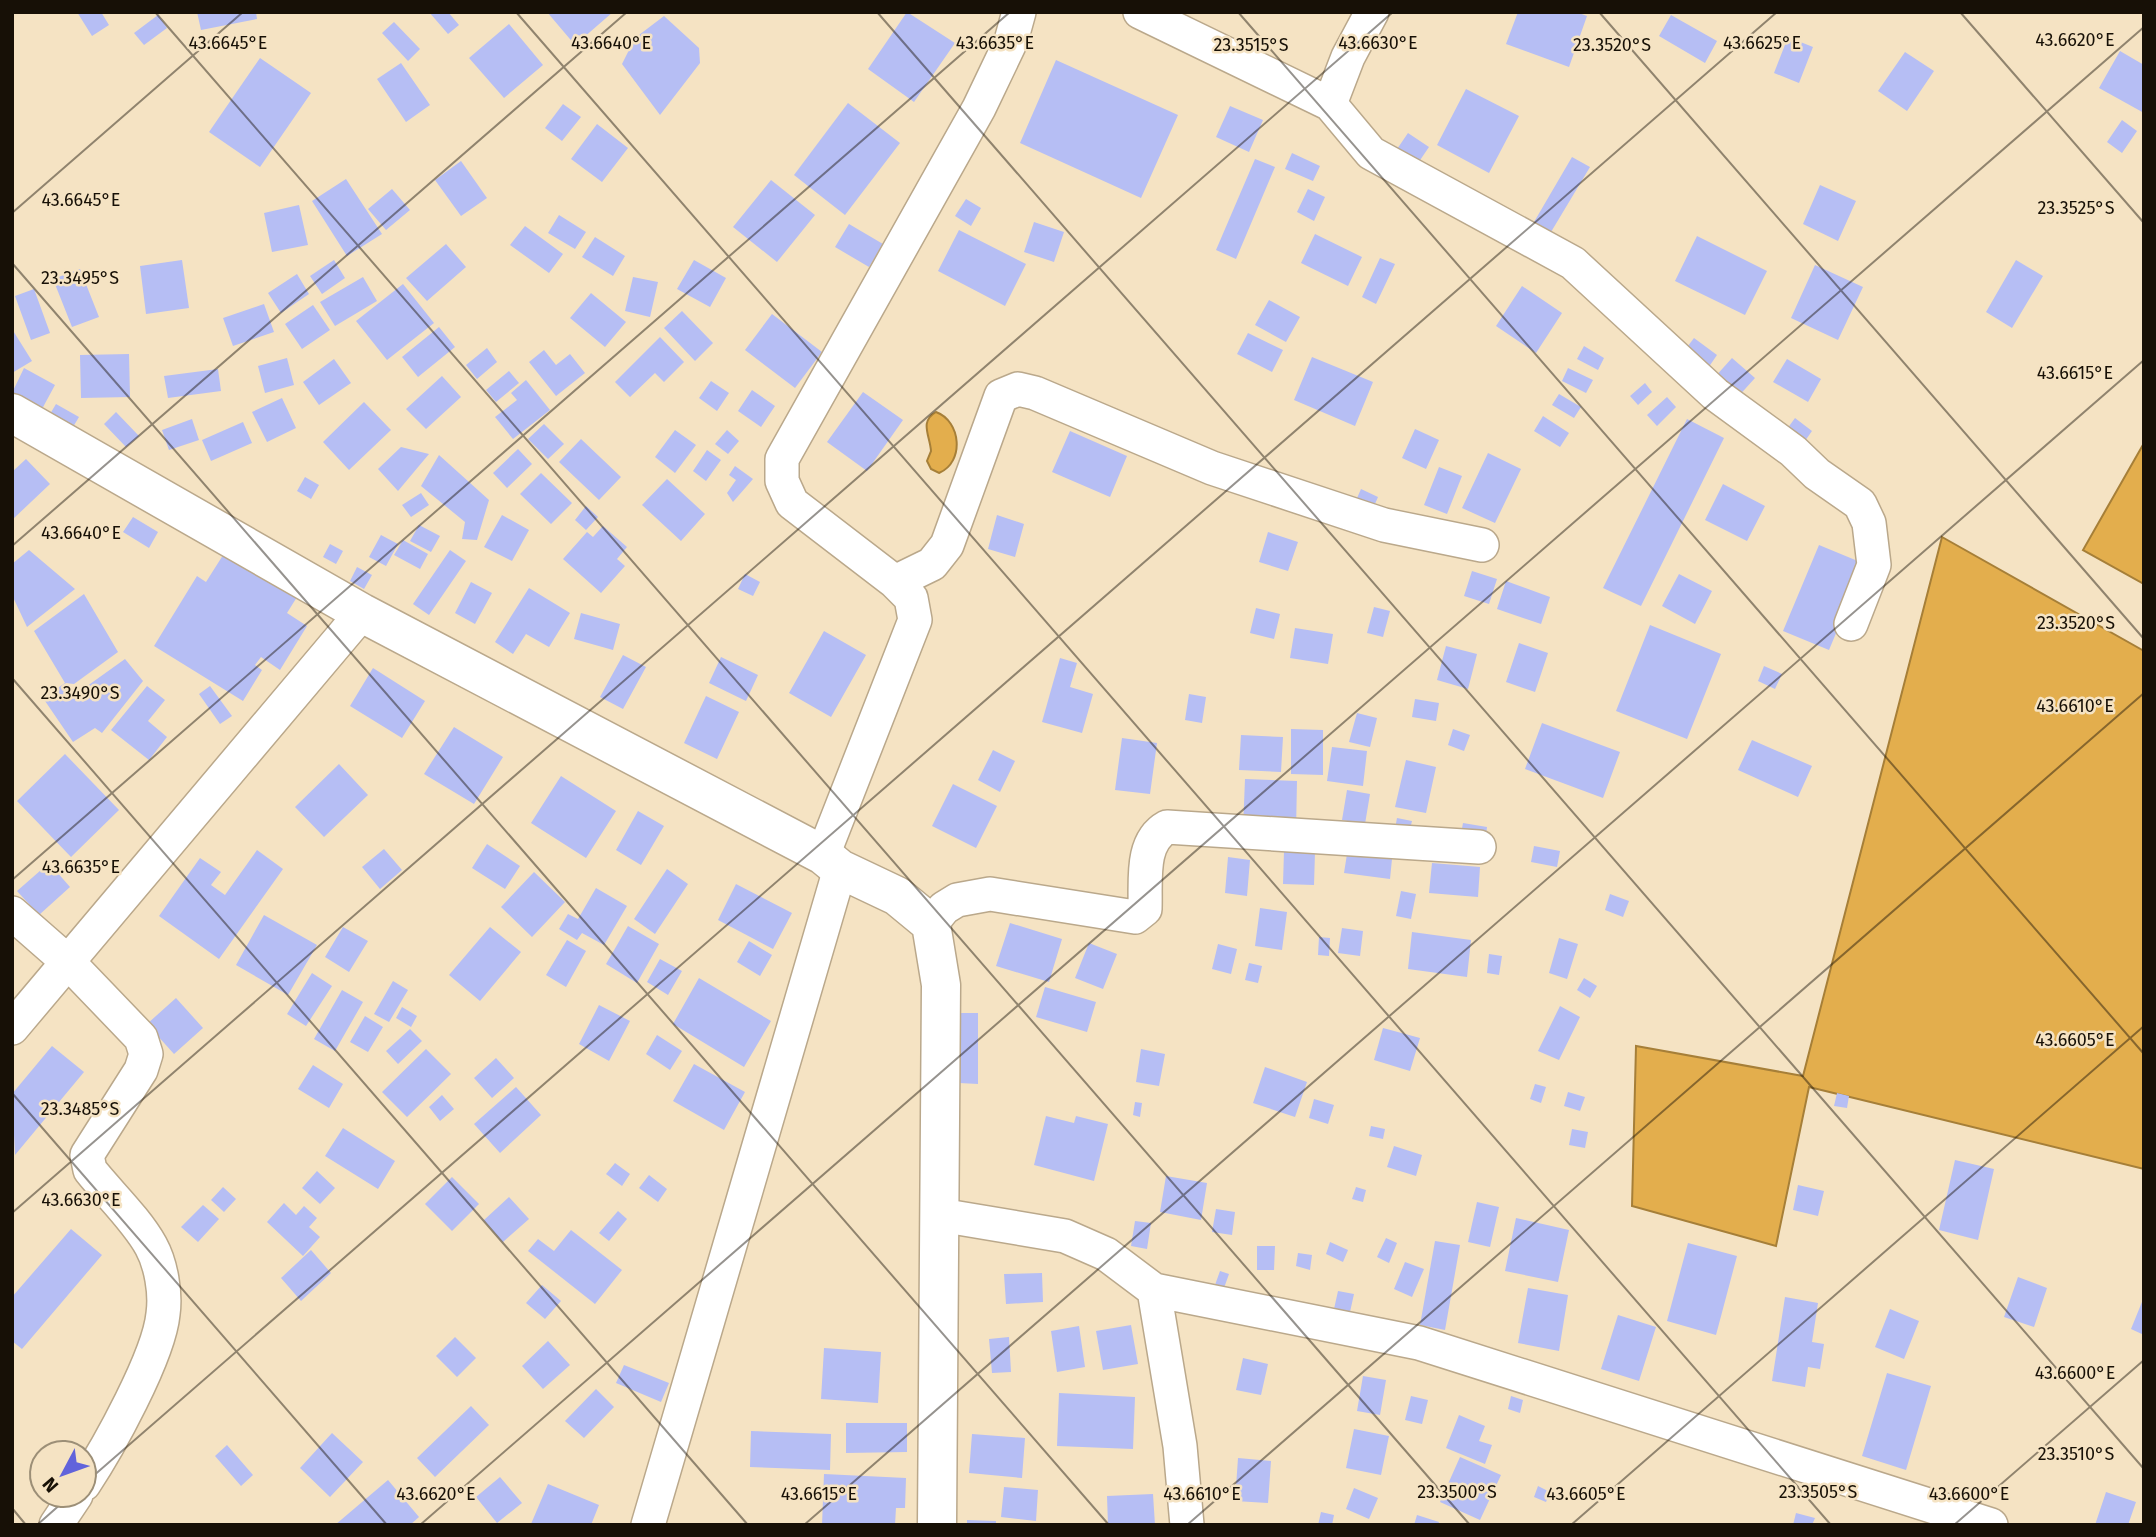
<svg xmlns="http://www.w3.org/2000/svg" width="2156" height="1537" viewBox="0 0 2156 1537" font-family="'Fira Sans',sans-serif">
<style>
.water{fill:#e3ae4d;stroke:#a67f38;stroke-width:2}
.building{fill:#b6bef4}
.lines{fill:none;stroke-linecap:round;stroke-linejoin:round}
.street-casing{stroke:#baa88b;stroke-width:36}
.secondary-casing{stroke:#baa88b;stroke-width:41}
.street{stroke:#fff;stroke-width:33}
.secondary{stroke:#fff;stroke-width:38}
.ticks{fill:none;stroke:#171006;stroke-width:2;stroke-opacity:0.45}
.ticks-label{font-size:18px;text-anchor:middle;fill:#171006;stroke:#f5e3c3;stroke-width:5;stroke-linejoin:round;paint-order:stroke}
</style>
<rect width="100%" height="100%" fill="#f5e3c3"/>
<path class="water" d="M936,412C961,421 965,462 939,473L931,469L927,461L931,451C930,435 919,422 936,412Z
M2144,443V584L2083,550Z
M1942,537L2144,651V1169L1809,1087L1776,1246L1632,1206L1636,1046L1803,1076Z"/>
<path class="building" d="M77,12H101L109,25L92,36Z
M197,12H256L257,19L201,30Z
M429,12H448L459,25L448,34Z
M547,12H613L575,45Z
M907,12L955,43L914,102L868,69Z
M1518,12H1576L1587,16L1569,67L1506,44Z
M158,15L167,28L144,45L134,33Z
M1671,15L1717,41L1705,63L1659,36Z
M664,16L699,48L700,63L660,115L622,64L635,38Z
M394,22L420,49L408,61L382,33Z
M509,24L543,65L504,98L469,58Z
M1788,37L1813,47L1799,83L1774,73Z
M2120,51L2144,65V113L2099,88Z
M1905,52L1934,71L1907,111L1878,91Z
M260,58L311,93L260,167L209,132Z
M1056,60L1178,115L1141,198L1020,143Z
M401,63L430,105L406,122L377,79Z
M1466,89L1519,116L1489,173L1437,145Z
M848,103L900,143L845,215L794,175Z
M563,104L581,117L562,141L545,128Z
M1230,106L1263,120L1249,152L1216,137Z
M2122,120L2137,131L2122,153L2107,142Z
M597,124L628,148L602,182L571,159Z
M1408,133L1429,147L1414,169L1393,155Z
M1292,153L1320,166L1313,181L1285,169Z
M1572,157L1590,167L1551,232L1534,222Z
M1255,159L1275,167L1236,259L1216,250Z
M461,161L487,198L461,216L435,180Z
M346,179L382,234L347,256L312,201Z
M771,180L815,215L777,262L733,227Z
M1820,185L1856,201L1838,241L1803,224Z
M392,189L410,210L386,230L368,209Z
M1308,189L1325,197L1314,221L1297,212Z
M966,199L981,208L971,226L955,216Z
M299,205L308,245L272,252L264,213Z
M559,215L586,232L575,249L548,233Z
M1034,222L1064,232L1054,262L1024,252Z
M849,224L883,244L869,267L835,247Z
M525,226L563,254L549,273L510,245Z
M959,230L1026,264L1005,306L938,271Z
M1315,234L1362,257L1348,286L1301,263Z
M1697,236L1767,271L1745,315L1675,281Z
M595,237L625,256L613,276L582,257Z
M446,244L466,267L427,301L406,278Z
M1380,258L1395,264L1376,304L1362,297Z
M182,260L189,308L146,314L140,266Z
M334,260L345,278L322,294L310,276Z
M694,260L726,278L710,307L677,289Z
M2016,260L2043,276L2012,328L1986,312Z
M1815,265L1863,287L1838,340L1791,318Z
M80,269L99,317L72,327L53,279Z
M297,274L309,294L281,313L268,293Z
M363,277L377,301L335,326L320,302Z
M633,277L658,282L650,317L625,311Z
M403,284L434,323L387,360L356,321Z
M1522,286L1562,313L1536,353L1496,326Z
M34,289L50,333L31,340L15,296Z
M591,293L626,322L605,347L570,318Z
M1269,300L1300,317L1286,342L1255,325Z
M264,304L274,332L233,346L223,318Z
M313,305L330,330L302,349L285,324Z
M682,311L713,343L695,361L664,328Z
M772,314L822,352L795,388L745,350Z
M439,327L455,347L418,377L402,357Z
M12,329L32,361L12,373Z
M1248,333L1283,350L1272,372L1237,354Z
M660,337L684,362L664,382L655,373L630,397L615,382Z
M1694,338L1717,355L1706,371L1682,354Z
M1584,346L1604,358L1598,370L1577,359Z
M487,348L497,362L477,379L466,365Z
M544,350L556,365L570,354L585,373L556,396L529,362Z
M129,354L130,397L81,398L80,355Z
M1312,357L1373,382L1355,426L1294,400Z
M287,358L294,385L265,393L258,366Z
M1732,358L1755,378L1736,399L1714,378Z
M334,359L351,383L319,405L303,382Z
M1787,359L1821,379L1808,402L1773,382Z
M24,368L55,385L42,409L12,393Z
M1568,368L1593,380L1586,393L1562,381Z
M218,369L221,391L168,398L164,376Z
M509,371L519,383L496,402L486,390Z
M442,376L461,397L426,429L406,409Z
M526,380L550,410L513,439L495,417L517,400L511,393Z
M711,381L729,393L717,411L699,398Z
M1645,383L1652,392L1638,405L1630,396Z
M752,390L775,406L761,427L738,411Z
M863,392L903,420L867,471L827,442Z
M1559,394L1581,407L1574,418L1552,405Z
M1667,397L1676,407L1657,426L1647,415Z
M282,398L296,428L267,442L252,412Z
M364,402L391,430L349,470L323,442Z
M56,404L79,417L70,432L47,419Z
M116,412L139,436L126,447L104,424Z
M1543,416L1569,433L1560,447L1534,431Z
M1795,418L1812,431L1800,448L1782,436Z
M192,419L199,440L169,450L162,430Z
M1687,419L1724,438L1641,606L1603,588Z
M243,422L252,443L211,461L202,440Z
M544,424L564,444L548,459L528,439Z
M1415,429L1439,440L1426,469L1402,458Z
M675,430L696,445L675,473L655,457Z
M727,430L739,441L728,454L715,444Z
M1070,431L1127,456L1110,497L1052,472Z
M581,439L621,477L599,500L559,462Z
M401,447L429,454L398,491L378,469Z
M518,449L532,464L507,488L493,473Z
M707,450L721,460L706,481L693,471Z
M1488,453L1521,469L1495,523L1462,508Z
M439,455L489,500L477,540L462,539L465,522L421,486Z
M26,459L50,484L12,520V472Z
M735,466L753,479L733,502L727,493L736,480L729,475Z
M1439,467L1462,476L1447,514L1424,505Z
M541,473L572,503L551,524L520,494Z
M305,477L319,485L311,499L297,491Z
M667,479L705,514L681,541L642,505Z
M1723,484L1765,506L1747,541L1705,520Z
M1361,489L1378,497L1371,513L1354,505Z
M421,493L429,505L411,517L402,505Z
M586,506L598,517L586,530L575,520Z
M502,515L529,530L512,561L484,547Z
M997,515L1024,524L1015,557L988,549Z
M133,517L158,532L149,548L123,532Z
M419,525L440,536L431,552L410,541Z
M603,526L627,547L617,559L625,566L601,593L563,559L587,532L593,537Z
M1268,532L1298,542L1288,571L1259,562Z
M381,535L398,544L386,566L369,557Z
M403,540L428,554L420,569L394,555Z
M330,544L343,551L336,564L323,557Z
M1819,545L1865,564L1829,650L1783,631Z
M29,550L75,589L27,627L12,595V564Z
M450,550L466,561L429,615L413,604Z
M225,552L297,597L287,613L307,626L280,670L261,657L255,665L262,670L243,701L154,646L197,576L206,582Z
M357,567L372,575L364,589L350,581Z
M1472,571L1497,579L1489,604L1464,596Z
M745,574L760,582L753,596L738,589Z
M1679,574L1712,591L1695,624L1662,606Z
M1506,581L1550,597L1541,624L1497,609Z
M471,582L492,593L475,624L455,613Z
M529,588L570,613L549,647L526,634L513,654L495,642Z
M84,594L118,652L74,684L65,683L34,631Z
M1374,607L1390,611L1383,637L1367,633Z
M1256,608L1280,614L1274,639L1250,633Z
M581,613L620,624L613,650L574,639Z
M1650,625L1721,654L1687,739L1616,711Z
M1295,628L1333,634L1328,664L1290,658Z
M824,631L866,655L831,717L789,693Z
M1519,643L1548,653L1535,692L1506,682Z
M1446,646L1477,654L1468,689L1437,680Z
M623,655L646,667L623,709L600,697Z
M721,657L758,675L746,701L709,683Z
M1060,658L1077,663L1070,687L1093,694L1082,733L1042,722Z
M125,659L143,681L102,733L95,728L73,742L43,698L65,683L76,694Z
M1764,666L1782,674L1775,689L1758,681Z
M373,668L425,701L402,738L350,706Z
M147,686L165,700L148,721L167,737L149,760L111,730Z
M210,686L232,716L220,724L199,694Z
M1189,694L1206,697L1202,723L1185,720Z
M706,696L739,712L717,759L684,743Z
M1415,699L1439,703L1436,721L1412,717Z
M1357,713L1377,718L1370,747L1349,742Z
M1542,723L1620,752L1603,798L1525,769Z
M454,727L503,757L474,804L424,774Z
M1291,729L1323,730V775L1291,774Z
M1453,729L1470,735L1464,751L1448,745Z
M1241,735L1283,737L1281,772L1239,770Z
M1122,738L1157,743L1150,794L1115,790Z
M1752,740L1812,766L1798,797L1738,770Z
M1332,747L1367,751L1363,786L1327,781Z
M993,750L1015,761L1000,792L978,780Z
M65,754L119,810L71,857L17,801Z
M1406,760L1436,767L1426,813L1395,807Z
M339,764L368,795L324,837L295,807Z
M561,776L616,811L586,858L531,823Z
M1245,779L1297,781L1296,831L1243,829Z
M953,784L997,806L976,848L932,826Z
M1347,790L1370,794L1365,824L1342,820Z
M638,811L664,826L641,865L616,850Z
M1397,818L1412,821L1408,837L1394,834Z
M1463,823L1487,827L1485,844L1460,839Z
M487,844L520,866L505,889L472,868Z
M1534,846L1560,851L1557,867L1531,862Z
M384,849L402,870L380,889L362,867Z
M257,850L283,869L219,959L159,916L200,858L221,872L211,885L225,895Z
M1284,851L1315,852L1314,885L1283,884Z
M1347,854L1392,859L1390,879L1344,873Z
M1228,857L1250,860L1247,896L1225,893Z
M49,863L70,887L39,915L17,891Z
M1432,863L1480,867L1478,897L1429,893Z
M667,869L688,884L655,934L634,919Z
M534,872L565,902L532,937L501,907Z
M736,884L792,913L773,949L718,920Z
M596,888L627,906L604,945L582,933L577,940L559,929L568,914L578,919Z
M1401,891L1416,894L1411,919L1396,916Z
M1610,894L1629,901L1623,917L1605,910Z
M1260,908L1287,912L1282,950L1255,946Z
M264,915L317,945L288,995L236,965Z
M1010,923L1062,939L1049,982L996,966Z
M628,926L659,944L637,983L606,964Z
M343,927L368,941L349,972L325,957Z
M490,927L521,952L480,1001L449,975Z
M1342,928L1363,931L1360,956L1338,953Z
M1412,932L1471,940L1467,977L1408,969Z
M1319,937L1330,938L1329,956L1318,955Z
M1559,938L1578,944L1567,979L1549,973Z
M567,940L586,951L566,987L546,975Z
M749,941L772,955L760,976L737,962Z
M1089,943L1117,954L1103,989L1075,978Z
M1218,944L1237,949L1231,974L1212,969Z
M1489,954L1502,956L1499,975L1487,973Z
M660,959L682,971L668,995L647,982Z
M1249,963L1262,966L1258,983L1245,980Z
M312,973L332,986L306,1026L287,1014Z
M699,978L771,1021L744,1067L673,1024Z
M1584,978L1597,986L1590,998L1577,990Z
M393,981L408,990L389,1022L374,1014Z
M1045,987L1096,1002L1087,1032L1036,1017Z
M342,990L363,1002L335,1051L314,1039Z
M176,998L203,1028L174,1054L147,1024Z
M599,1005L630,1021L609,1061L579,1044Z
M1560,1006L1580,1017L1559,1060L1538,1051Z
M402,1007L417,1016L411,1027L396,1018Z
M959,1013H978V1084L959,1083Z
M365,1016L383,1027L368,1052L350,1042Z
M1383,1028L1420,1038L1410,1071L1374,1060Z
M410,1029L422,1041L398,1064L386,1051Z
M657,1035L682,1051L670,1070L646,1054Z
M52,1046L84,1072L15,1155L12,1094Z
M426,1049L451,1074L407,1117L382,1092Z
M1141,1049L1165,1054L1159,1086L1136,1082Z
M496,1058L514,1078L492,1098L474,1078Z
M694,1064L745,1092L724,1130L673,1101Z
M313,1065L343,1084L329,1108L298,1089Z
M1265,1067L1307,1082L1295,1117L1253,1103Z
M1535,1084L1546,1087L1541,1103L1530,1099Z
M516,1087L541,1115L500,1153L474,1124Z
M1568,1092L1585,1097L1580,1111L1564,1106Z
M1837,1093L1849,1096L1847,1108L1834,1106Z
M442,1095L454,1109L440,1121L429,1107Z
M1314,1099L1334,1105L1328,1124L1309,1118Z
M1135,1102L1142,1103L1140,1117L1133,1115Z
M1046,1116L1074,1123L1076,1116L1108,1124L1094,1181L1034,1165Z
M1371,1126L1385,1129L1383,1139L1369,1136Z
M343,1128L395,1161L378,1189L325,1156Z
M1572,1129L1588,1132L1585,1148L1569,1145Z
M1394,1146L1422,1155L1416,1176L1387,1167Z
M1955,1160L1994,1169L1978,1240L1939,1230Z
M615,1163L630,1174L622,1186L606,1174Z
M317,1171L335,1188L320,1204L302,1188Z
M649,1175L667,1189L658,1202L639,1188Z
M1166,1176L1207,1183L1201,1220L1160,1212Z
M452,1177L479,1204L452,1231L425,1204Z
M1798,1185L1824,1191L1818,1216L1793,1210Z
M223,1187L236,1199L224,1212L211,1200Z
M1356,1187L1366,1190L1363,1202L1352,1199Z
M509,1197L529,1219L503,1242L484,1220Z
M1477,1202L1499,1207L1490,1247L1468,1242Z
M284,1203L296,1215L304,1206L317,1218L309,1227L320,1237L303,1256L267,1222Z
M203,1205L219,1219L198,1242L181,1227Z
M1216,1209L1235,1212L1232,1235L1212,1232Z
M618,1211L627,1219L609,1241L599,1233Z
M1516,1218L1569,1230L1558,1282L1505,1271Z
M1135,1221L1151,1223L1147,1249L1131,1246Z
M71,1229L102,1255L22,1349L12,1341V1297Z
M571,1230L622,1270L595,1304L528,1251L538,1239L554,1251Z
M1386,1238L1397,1243L1389,1263L1377,1257Z
M1435,1241L1460,1245L1445,1330L1420,1325Z
M1330,1242L1348,1250L1343,1262L1326,1254Z
M1688,1243L1737,1256L1716,1335L1667,1321Z
M1257,1246H1275L1274,1270H1257Z
M311,1250L331,1273L301,1301L281,1278Z
M1298,1253L1312,1255L1310,1270L1296,1266Z
M1405,1262L1424,1269L1412,1297L1394,1289Z
M1220,1271L1229,1274L1224,1288L1215,1285Z
M1042,1273L1043,1302L1006,1304L1004,1274Z
M2018,1277L2047,1288L2034,1327L2004,1317Z
M542,1285L561,1301L545,1319L526,1303Z
M1528,1288L1568,1295L1559,1351L1518,1343Z
M1338,1291L1354,1294L1350,1312L1334,1309Z
M1785,1297L1818,1303L1812,1342L1824,1344L1820,1369L1808,1367L1805,1387L1772,1381Z
M2144,1297V1335L2131,1329Z
M1890,1309L1919,1321L1904,1359L1875,1347Z
M1618,1315L1656,1327L1639,1381L1601,1369Z
M1131,1325L1138,1364L1103,1370L1096,1331Z
M1079,1326L1085,1367L1057,1372L1051,1331Z
M455,1337L476,1358L457,1377L436,1356Z
M1009,1337L1011,1372L992,1373L989,1339Z
M548,1341L570,1365L543,1389L522,1366Z
M824,1348L881,1352L878,1403L821,1399Z
M1243,1358L1268,1364L1261,1395L1236,1390Z
M624,1365L669,1383L661,1402L616,1383Z
M1887,1373L1931,1386L1906,1470L1862,1456Z
M1363,1376L1386,1380L1380,1415L1357,1411Z
M596,1389L614,1407L584,1438L565,1421Z
M1059,1393L1135,1397L1133,1449L1057,1446Z
M1411,1396L1428,1400L1422,1424L1405,1420Z
M1511,1396L1523,1400L1520,1413L1508,1409Z
M471,1406L489,1425L435,1477L417,1458Z
M1459,1415L1485,1426L1479,1441L1492,1445L1485,1464L1446,1448Z
M846,1423H907V1452L846,1453Z
M1354,1429L1389,1436L1381,1475L1346,1468Z
M751,1431L831,1434L830,1470L750,1467Z
M332,1433L363,1462L330,1497L300,1468Z
M972,1434L1025,1438L1022,1478L969,1473Z
M227,1445L253,1475L241,1486L215,1456Z
M1460,1457L1501,1475L1480,1520L1440,1502Z
M1238,1458L1271,1461L1268,1503L1235,1501Z
M824,1474L906,1478L905,1508H896L895,1525H822Z
M500,1477L522,1503L497,1523L476,1497Z
M388,1480L419,1517L410,1525H335Z
M548,1484L599,1505L591,1525L531,1524Z
M1538,1486L1550,1492L1546,1502L1534,1497Z
M1004,1487L1038,1490L1036,1521L1001,1517Z
M1354,1488L1378,1498L1369,1519L1346,1509Z
M2106,1492L2136,1502L2128,1525H2095Z
M1153,1494L1155,1525H1108L1107,1496Z
M1321,1512L1334,1515L1332,1525H1318Z
M1796,1513L1815,1518L1812,1525H1793Z
M1417,1515L1439,1522L1438,1525H1414Z
M967,1520L996,1521V1525H967Z"/>
<g class="lines">
<g class="street-casing">
<path id="street" d="M1140,12L1330,104
M1372,12L1348,57L1330,104L1371,153L1573,263L1715,394L1793,451L1817,474L1860,504L1869,523L1874,565L1851,624
M895,582L932,564L947,545L1001,396L1018,389L1035,393L1212,468L1384,525L1482,545
M823,855L915,620L911,598L895,582L792,503L782,481V459L979,108L1011,41L1019,12
M12,913L68,962L141,1038L146,1054L141,1070L87,1155L90,1170C109,1194 136,1219 151,1246C161,1264 166,1293 163,1314C159,1356 108,1448 84,1484
M931,924L944,908L957,900L990,894L1135,917L1145,909C1146,881 1140,842 1167,827L1479,847
M12,1028L362,613
M940,1215L1065,1236L1106,1254L1154,1290L1419,1343L1991,1525
M1154,1290L1180,1446L1187,1525
M56,1525L76,1495
M648,1525L840,869"/>
</g>
<g class="secondary-casing">
<path id="secondary" d="M12,413L362,613L823,855L840,869L897,896L931,924L941,985L937,1525"/>
</g>
<use href="#street" class="street"/>
<use href="#secondary" class="secondary"/>
</g>
<path class="ticks" d="M155,12L1470,1525M516,12L1831,1525M877,12L2144,1469M1238,12L2144,1054M1599,12L2144,639M1960,12L2144,223M12,213L243,12M12,263L1109,1525M12,546L627,12M12,678L748,1525M12,880L1010,12M12,1093L387,1525M12,1213L1393,12M84,1484L1777,12M12,1508L26,1525M37,1525L71,1495M420,1525L2144,27M804,1525L2144,360M1187,1525L2144,693M1571,1525L2144,1026M1954,1525L2144,1360"/>
<g class="ticks-label">
<text x="2075" y="46">43.6620°E</text>
<text x="228" y="49">43.6645°E</text>
<text x="611" y="49">43.6640°E</text>
<text x="995" y="49">43.6635°E</text>
<text x="1378" y="49">43.6630°E</text>
<text x="1762" y="49">43.6625°E</text>
<text x="1251" y="51">23.3515°S</text>
<text x="1612" y="51">23.3520°S</text>
<text x="81" y="206">43.6645°E</text>
<text x="2076" y="214">23.3525°S</text>
<text x="80" y="284">23.3495°S</text>
<text x="2075" y="379">43.6615°E</text>
<text x="81" y="539">43.6640°E</text>
<text x="2076" y="629">23.3520°S</text>
<text x="80" y="699">23.3490°S</text>
<text x="2075" y="712">43.6610°E</text>
<text x="81" y="873">43.6635°E</text>
<text x="2075" y="1046">43.6605°E</text>
<text x="80" y="1115">23.3485°S</text>
<text x="81" y="1206">43.6630°E</text>
<text x="2075" y="1379">43.6600°E</text>
<text x="2076" y="1460">23.3510°S</text>
<text x="1457" y="1498">23.3500°S</text>
<text x="1818" y="1498">23.3505°S</text>
<text x="436" y="1500">43.6620°E</text>
<text x="819" y="1500">43.6615°E</text>
<text x="1202" y="1500">43.6610°E</text>
<text x="1586" y="1500">43.6605°E</text>
<text x="1969" y="1500">43.6600°E</text>
</g>
<rect width="2156" height="1537" fill="none" stroke="#171006" stroke-width="28"/>
<g transform="translate(63 1474) rotate(229)"><circle r="33" fill="#f5e3c3" stroke="#9c8f77" stroke-width="2"/>
<path d="M0-5L12 26L0 18L-12 26Z" fill="#6163db"/>
<text y="-10" font-size="19" font-weight="bold" text-anchor="middle" fill="#171006">N</text>
</g>
</svg>
